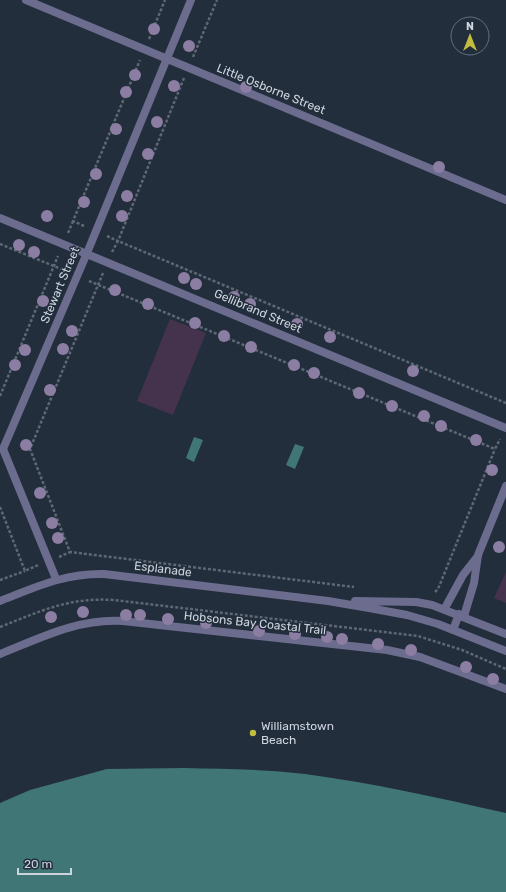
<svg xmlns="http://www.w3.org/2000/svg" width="506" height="892" viewBox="0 0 506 892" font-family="Rubik,sans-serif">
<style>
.green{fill:#45334e}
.water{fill:#417676}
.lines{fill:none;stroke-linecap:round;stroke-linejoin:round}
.path{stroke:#5e6875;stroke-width:2.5;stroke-dasharray:3 2;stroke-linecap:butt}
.service{stroke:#6c6c8e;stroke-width:8}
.pedestrian{stroke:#6c6c8e;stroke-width:8}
.minor{stroke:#6c6c8e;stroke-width:8}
.tertiary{stroke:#6c6c8e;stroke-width:8}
.tree{fill:#8c7da2}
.poi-dot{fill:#c2bd3f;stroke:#222e3c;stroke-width:1.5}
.labels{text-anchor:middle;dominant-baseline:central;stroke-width:3;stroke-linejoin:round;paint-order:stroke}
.street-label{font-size:12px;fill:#cdd4de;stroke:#222e3c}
.poi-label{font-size:12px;fill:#cdd4de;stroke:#222e3c;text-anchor:start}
</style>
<rect width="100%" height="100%" fill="#222e3c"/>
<path class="green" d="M170,319L206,333L173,415L137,401Z
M506,572V603L494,598Z"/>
<path class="water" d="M194,437L203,440L194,462L186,458Z
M295,444L304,447L295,469L286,465Z
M184,768C224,769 265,769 305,774C373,783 439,798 506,813V892H0V803L30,790L107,769Z"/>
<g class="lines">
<path class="path" d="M149,39L165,0
M193,57L217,0
M84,226L73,221L140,60
M68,233L73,221
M107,236L118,241L184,78
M0,244L66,271
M112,252L118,241L506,403
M103,273L30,449L70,552L354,587
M89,281L495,449L500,439
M0,396L58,256
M0,507L25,571L38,565
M59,557L70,552
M0,580L25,571
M435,592L438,589L495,449
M0,627C41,611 69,597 114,600L418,636L462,650L506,669"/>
<path class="service" d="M26,0L506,200"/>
<path class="pedestrian" d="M0,654C40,638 79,618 123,621L387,650L420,657L506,689"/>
<path class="minor" d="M0,218L506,428
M56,579L3,449L87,253L191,0
M445,608L463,575L478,556
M464,616L474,583L478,555L506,486"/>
<path class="tertiary" d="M0,601C36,587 65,573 104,574L328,601L369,608L407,615L438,624L506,651
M355,601L416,602L432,605L506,634
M453,630L459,614"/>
</g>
<g class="tree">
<circle cx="154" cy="29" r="6"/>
<circle cx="189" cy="46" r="6"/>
<circle cx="135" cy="75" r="6"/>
<circle cx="174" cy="86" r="6"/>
<circle cx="246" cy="87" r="6"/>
<circle cx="126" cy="92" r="6"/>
<circle cx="157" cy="122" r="6"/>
<circle cx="116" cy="129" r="6"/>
<circle cx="148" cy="154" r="6"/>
<circle cx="439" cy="167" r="6"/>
<circle cx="96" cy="174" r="6"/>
<circle cx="127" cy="196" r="6"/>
<circle cx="84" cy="202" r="6"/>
<circle cx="47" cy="216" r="6"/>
<circle cx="122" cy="216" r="6"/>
<circle cx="19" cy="245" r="6"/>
<circle cx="34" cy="252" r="6"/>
<circle cx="184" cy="278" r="6"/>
<circle cx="196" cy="284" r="6"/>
<circle cx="115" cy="290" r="6"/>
<circle cx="234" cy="297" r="6"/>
<circle cx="43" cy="301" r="6"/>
<circle cx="148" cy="304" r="6"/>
<circle cx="250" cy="304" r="6"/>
<circle cx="195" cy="323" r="6"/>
<circle cx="297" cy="324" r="6"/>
<circle cx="72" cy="331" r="6"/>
<circle cx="224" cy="336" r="6"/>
<circle cx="330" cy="337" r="6"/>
<circle cx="251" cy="347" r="6"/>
<circle cx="63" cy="349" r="6"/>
<circle cx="25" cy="350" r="6"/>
<circle cx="15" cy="365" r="6"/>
<circle cx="294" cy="365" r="6"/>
<circle cx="413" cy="371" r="6"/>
<circle cx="314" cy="373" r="6"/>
<circle cx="50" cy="390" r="6"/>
<circle cx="359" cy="393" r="6"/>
<circle cx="392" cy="406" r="6"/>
<circle cx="424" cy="416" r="6"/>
<circle cx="441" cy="426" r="6"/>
<circle cx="476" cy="440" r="6"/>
<circle cx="26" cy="445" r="6"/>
<circle cx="492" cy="470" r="6"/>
<circle cx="40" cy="493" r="6"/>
<circle cx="52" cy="523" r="6"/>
<circle cx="58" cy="538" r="6"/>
<circle cx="499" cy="547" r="6"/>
<circle cx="83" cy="612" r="6"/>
<circle cx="126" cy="615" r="6"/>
<circle cx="140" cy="615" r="6"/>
<circle cx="51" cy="617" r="6"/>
<circle cx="168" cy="619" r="6"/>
<circle cx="206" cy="623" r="6"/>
<circle cx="259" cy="631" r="6"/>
<circle cx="295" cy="634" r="6"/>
<circle cx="327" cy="637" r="6"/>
<circle cx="342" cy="639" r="6"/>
<circle cx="378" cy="644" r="6"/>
<circle cx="411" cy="650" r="6"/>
<circle cx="466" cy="667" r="6"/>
<circle cx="493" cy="679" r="6"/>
</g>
<circle class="poi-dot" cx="253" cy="733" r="4"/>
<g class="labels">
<g class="street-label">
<text transform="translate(271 89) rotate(22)">Little Osborne Street</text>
<text transform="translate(60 285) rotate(-67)">Stewart Street</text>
<text transform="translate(258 311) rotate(23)">Gellibrand Street</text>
<text transform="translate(163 569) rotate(7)">Esplanade</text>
<text transform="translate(255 623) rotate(6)">Hobsons Bay Coastal Trail</text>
</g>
<g class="poi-label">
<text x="261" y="726">Williamstown<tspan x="261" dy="14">Beach</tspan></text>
</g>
</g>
<g transform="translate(470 36)"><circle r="19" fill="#222e3c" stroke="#66707d"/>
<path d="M0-3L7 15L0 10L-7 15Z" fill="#c2bd3f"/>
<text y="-6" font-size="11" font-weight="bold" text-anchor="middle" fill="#cdd4de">N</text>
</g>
<path d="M18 868v6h53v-6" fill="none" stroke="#cdd4de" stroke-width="2"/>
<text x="24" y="868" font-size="12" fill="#cdd4de" stroke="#222e3c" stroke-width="3" paint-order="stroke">20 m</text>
</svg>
